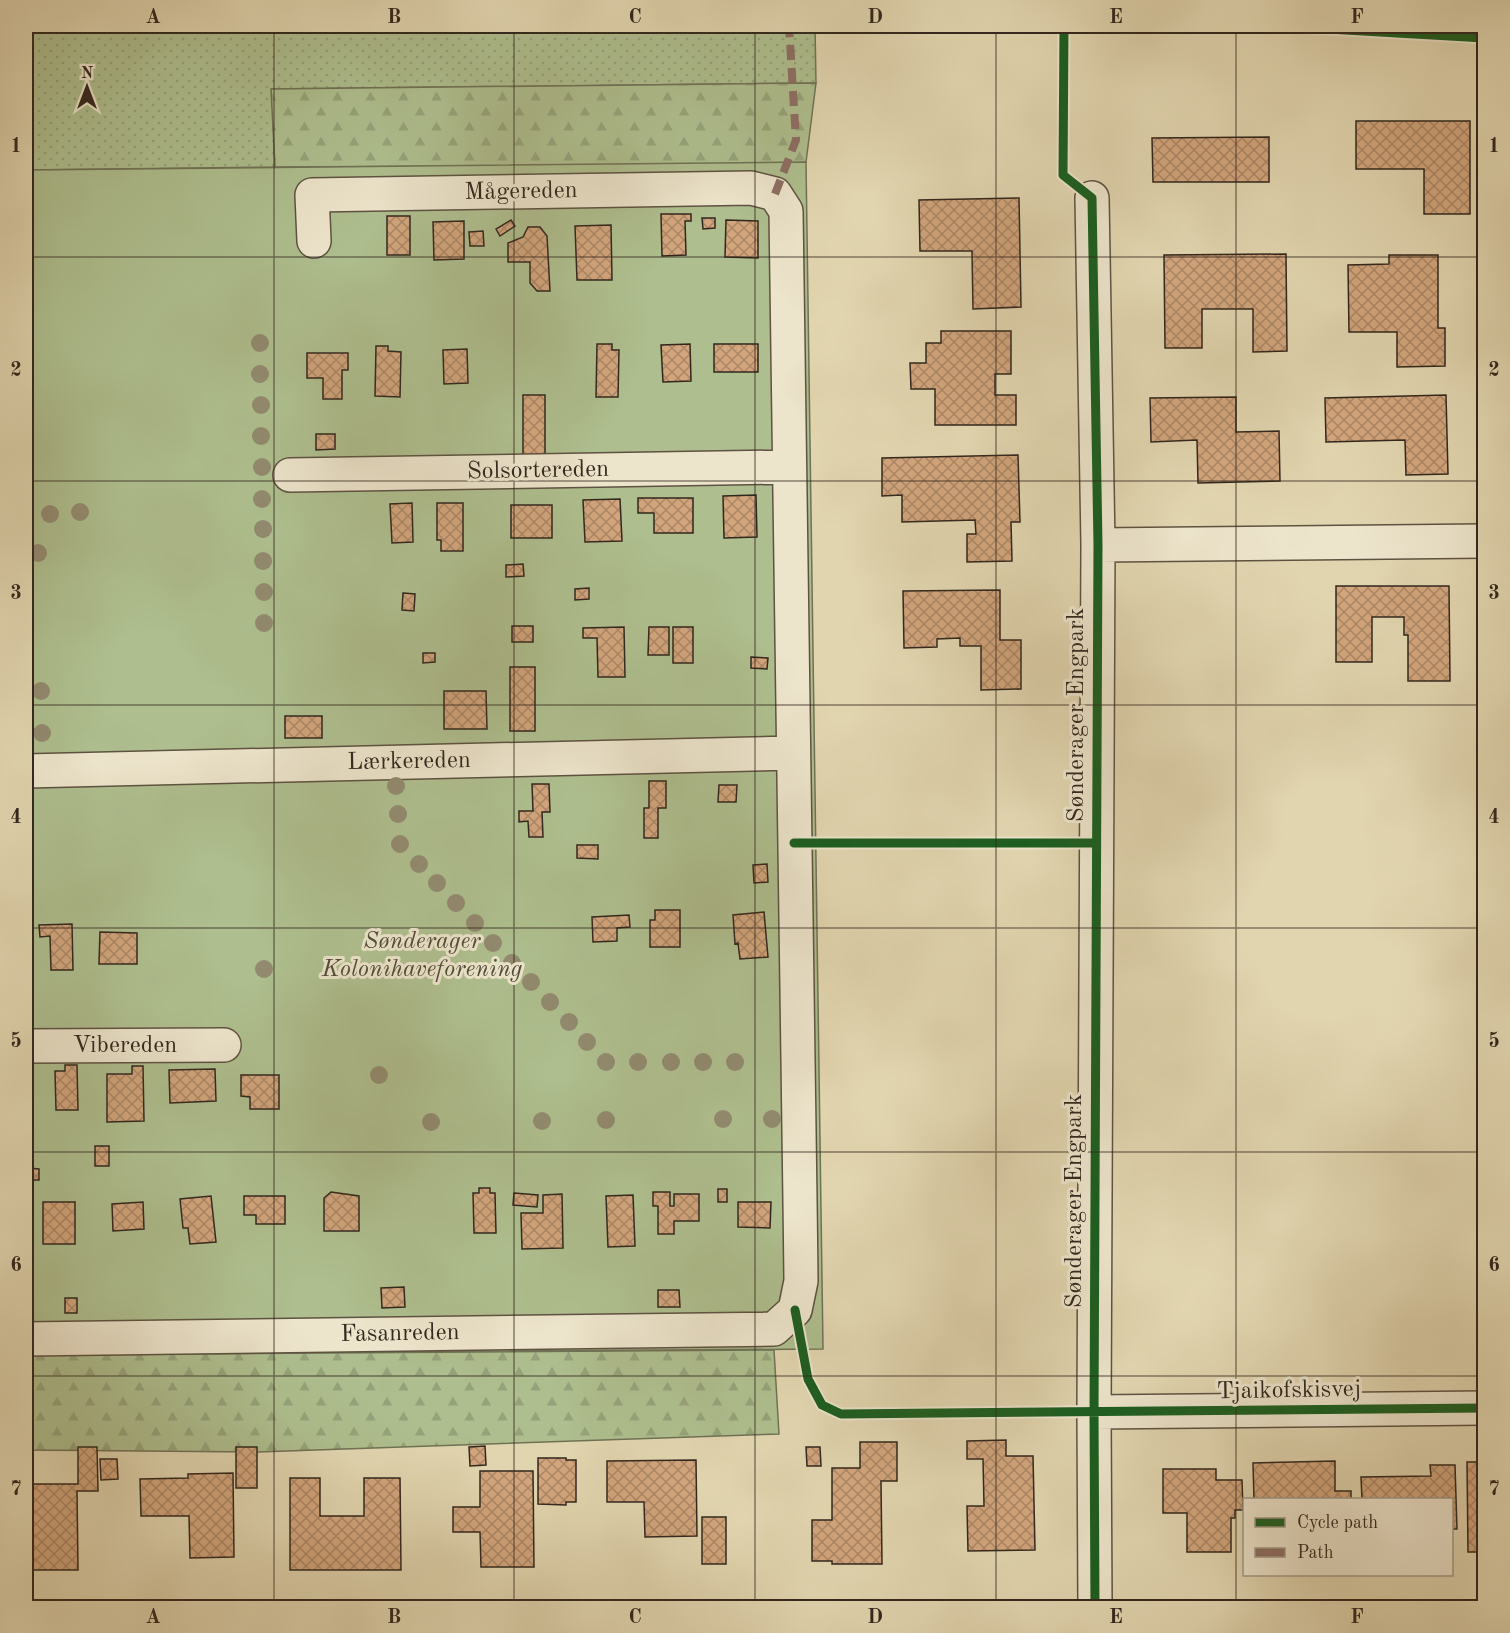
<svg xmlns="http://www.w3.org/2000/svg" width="1510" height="1633" viewBox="0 0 1510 1633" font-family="'Old Standard TT',serif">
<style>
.grass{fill:url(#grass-dots);stroke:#707256;stroke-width:1.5}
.forest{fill:url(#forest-firs);stroke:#707256;stroke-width:1.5}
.garden{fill:#aebe8e;stroke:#707256;stroke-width:1.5}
.building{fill:url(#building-cross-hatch);stroke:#32271e;stroke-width:1.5}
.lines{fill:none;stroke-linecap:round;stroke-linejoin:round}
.minor-casing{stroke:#5e5242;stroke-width:36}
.minor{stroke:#ece4cb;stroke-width:33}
.quiet{stroke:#8d6e63;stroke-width:8;stroke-dasharray:15 8;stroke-linecap:butt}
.cycleway-casing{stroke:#ece4cb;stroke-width:13}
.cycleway{stroke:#1b5e20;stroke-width:9}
.tree{fill:#928a6f}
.grid{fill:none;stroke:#32271e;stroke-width:1.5;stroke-opacity:0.55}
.labels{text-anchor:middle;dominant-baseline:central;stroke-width:6;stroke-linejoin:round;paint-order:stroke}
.street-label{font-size:24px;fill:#32271e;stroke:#ece4cb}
.park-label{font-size:24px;font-style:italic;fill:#514d3a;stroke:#ece4cb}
.neatline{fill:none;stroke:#32271e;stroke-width:2}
.grid-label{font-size:20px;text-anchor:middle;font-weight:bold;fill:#32271e}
</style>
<defs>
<pattern id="grass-dots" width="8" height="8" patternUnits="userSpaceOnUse" patternTransform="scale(1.5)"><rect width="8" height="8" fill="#aebe8e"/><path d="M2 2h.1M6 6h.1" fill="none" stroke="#96a37a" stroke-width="1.8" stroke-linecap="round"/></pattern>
<pattern id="forest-firs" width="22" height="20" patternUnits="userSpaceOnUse" patternTransform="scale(1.5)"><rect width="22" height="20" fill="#aebe8e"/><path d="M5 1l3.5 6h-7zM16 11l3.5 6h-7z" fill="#96a37a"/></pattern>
<pattern id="building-cross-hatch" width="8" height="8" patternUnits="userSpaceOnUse" patternTransform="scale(1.5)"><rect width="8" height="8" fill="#d2a57c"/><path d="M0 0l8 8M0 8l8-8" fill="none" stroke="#ab8665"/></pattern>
</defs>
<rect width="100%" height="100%" fill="#e1d5af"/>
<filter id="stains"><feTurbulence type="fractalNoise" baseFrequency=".00333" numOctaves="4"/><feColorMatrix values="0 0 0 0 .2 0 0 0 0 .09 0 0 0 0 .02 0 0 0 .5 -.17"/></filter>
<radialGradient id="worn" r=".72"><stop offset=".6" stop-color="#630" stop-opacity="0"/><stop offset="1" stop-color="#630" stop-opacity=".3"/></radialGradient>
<path class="grass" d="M26,26H815L816,83L272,89L275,167L26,170Z"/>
<path class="forest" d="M816,83L806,162L790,164L275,167L271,89Z
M774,1350L779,1434L258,1452L26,1450V1355Z"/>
<path class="garden" d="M806,162L823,1349L26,1354V170Z"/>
<path class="building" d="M1356,121H1470V214H1424V169H1356Z
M1269,137V182H1153L1152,138Z
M1019,198L1021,307L973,309L972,251H920L919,200Z
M661,214H691V221H685L686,255L662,256Z
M387,216H410V255H387Z
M702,218H715V228L703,229Z
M511,220L515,226L500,236L496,229Z
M726,220L758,221V258L725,257Z
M464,221V259L434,260L433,222Z
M611,225L612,280H577L575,226Z
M528,227H540L547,236L550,291H537L530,283V262H508V243L523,237Z
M483,231L484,246H470L469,232Z
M1286,254L1287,351L1253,352V309H1202V348H1165L1164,255Z
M1389,255H1438V328H1445V366L1397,367V332H1349L1348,265L1389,264Z
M941,331H1011V374H995V395H1016V425H935V389H911L910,363H926V343H941Z
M597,344H612V350H619L618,397H596Z
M690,344L691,381L663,382L661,345Z
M714,344H758V372H714Z
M376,346H388V351L401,352L400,397L375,396Z
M467,349L468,383L444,384L443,350Z
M307,353H348V370H342V399H323V378H307Z
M523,395H545V456H523Z
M1446,395L1448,474L1406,475L1405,440L1326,442L1325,398Z
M1236,397V432L1279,431L1280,481L1198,483L1197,440L1151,442L1150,398Z
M316,434H335V449L316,450Z
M1018,455L1020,522H1011L1012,561L967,562V534H976L975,520L902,522V495L882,496V458Z
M756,495L757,537L724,538L723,496Z
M638,498H693V533H654V513H638Z
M620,499L622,541L585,542L583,500Z
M412,503L413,542L392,543L390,504Z
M437,503H463V551H441V540H437Z
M511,505H552V538H511Z
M523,564L524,576L506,577V565Z
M1336,586H1449L1450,681H1408V635H1404V617H1372V662H1336Z
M589,588V599L575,600V589Z
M1000,590V640H1021V689L981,690V646H960V638L937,639V647L904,648L903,591Z
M403,593L415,594L414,611L402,610Z
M512,626H533V642H512Z
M624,627L625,677H598L597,638H583V628Z
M649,627H669V655H648Z
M673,627H693V663H673Z
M423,653H435V662L423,663Z
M751,657L768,658L767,669L751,668Z
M510,667H535V731H510Z
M444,691H486L487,729H444Z
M285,716H322V738H285Z
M649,781H666V808H658V838H644V808H649Z
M532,784H549L550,812H542L543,837H529L528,821L519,822V811H533Z
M719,785H737L736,802H718Z
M577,845H598V859L577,858Z
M767,864L768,882L754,883L753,865Z
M655,910H680V947H650V920H655Z
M764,912L768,957L740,959L738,943L735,944L733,915Z
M629,915L630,927L617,928V941L593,942L592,917Z
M72,924L73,970H51L50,936L40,937L39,925Z
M100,932L137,933V964H99Z
M65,1065H77L78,1110H56L55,1071H65Z
M132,1066H143L144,1121L107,1122V1074H132Z
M215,1069L216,1101L170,1103L169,1070Z
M241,1075H279V1109H250V1097L241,1096Z
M95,1146H109V1166H95Z
M28,1168L39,1169V1180H28Z
M479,1188H490V1193H495L496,1233H474L473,1193H479Z
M718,1189H727V1202H718Z
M331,1192L359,1196V1231H324V1198Z
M653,1192H670V1206H674V1194H699V1221H674V1234H658V1206H653Z
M514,1193L538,1195L537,1207L513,1205Z
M562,1194L563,1248L522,1249L521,1213H543V1195Z
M633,1195L635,1246L608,1247L606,1196Z
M211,1196L216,1242L190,1244L188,1228H183L180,1199Z
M244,1196H285V1224H256V1215H244Z
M43,1202H75V1244H43Z
M143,1202L144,1229L113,1231L112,1204Z
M738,1202H771L770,1228L738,1227Z
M404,1287L405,1307L382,1308L381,1288Z
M658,1290H679L680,1307H658Z
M65,1298H77V1313H65Z
M1006,1440V1456H1033L1035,1550L968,1551L967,1506H984L983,1459H967V1441Z
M860,1442H897V1481H881L882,1564H832V1561H812V1520H832V1468H860Z
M485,1446L486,1465L470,1466L469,1447Z
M78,1447H97L98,1491H77L78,1570H26V1484H78Z
M236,1447H257V1488H236Z
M806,1447H820L821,1466H807Z
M538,1458H566V1460H576V1502H566V1505L538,1504Z
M100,1459H117L118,1479L101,1480Z
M696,1460L697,1536L645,1537L644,1502H607V1461Z
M1335,1461V1491H1351V1500H1254L1253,1463Z
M1467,1462H1484V1552H1468Z
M1430,1465H1455L1457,1529H1452V1500H1362L1361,1477L1431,1476Z
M1163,1469H1216V1480H1242L1243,1510H1235V1518H1231V1552H1187V1513H1163Z
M480,1471H533L534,1567H481L480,1532H453V1507H480Z
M233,1473L234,1557L190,1558L189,1516H141L140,1479L188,1478V1474Z
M290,1478H320V1516H364V1478H400L401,1570H290Z
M702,1517H726V1564H702Z"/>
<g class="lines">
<g class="minor-casing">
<path id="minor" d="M1092,198L1098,545L1094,1412L1095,1608
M290,475L787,467
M1098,545L1484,541
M26,771L792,753
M26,1046L224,1045
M26,1339L774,1329L795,1310L801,1281C797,924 788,567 786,211L775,194L751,188L312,195L314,241
M1094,1412L1484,1408"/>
</g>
<use href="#minor" class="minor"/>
<path class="quiet" d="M775,194L796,140L789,26"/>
<g class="cycleway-casing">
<path id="cycleway" d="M1064,26L1063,175L1092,198L1098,545L1094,1412L1095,1608
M1276,26L1484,38
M794,843H1096
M795,1310L808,1379L822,1405L841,1414L1484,1408"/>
</g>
<use href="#cycleway" class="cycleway"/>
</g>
<g class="tree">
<circle cx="260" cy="343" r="9"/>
<circle cx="260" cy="374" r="9"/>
<circle cx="261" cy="405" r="9"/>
<circle cx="261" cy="436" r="9"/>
<circle cx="262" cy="467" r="9"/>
<circle cx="262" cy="499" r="9"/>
<circle cx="80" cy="512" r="9"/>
<circle cx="50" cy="514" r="9"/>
<circle cx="263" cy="529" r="9"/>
<circle cx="38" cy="553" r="9"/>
<circle cx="263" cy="561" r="9"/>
<circle cx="264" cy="592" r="9"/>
<circle cx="264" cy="623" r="9"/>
<circle cx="41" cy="691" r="9"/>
<circle cx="42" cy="733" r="9"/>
<circle cx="396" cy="786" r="9"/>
<circle cx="398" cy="814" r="9"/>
<circle cx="400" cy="844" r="9"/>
<circle cx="419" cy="864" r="9"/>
<circle cx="437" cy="883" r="9"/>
<circle cx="456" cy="903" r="9"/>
<circle cx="475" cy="923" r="9"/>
<circle cx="493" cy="943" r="9"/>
<circle cx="512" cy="963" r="9"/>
<circle cx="264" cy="969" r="9"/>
<circle cx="531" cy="982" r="9"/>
<circle cx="550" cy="1002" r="9"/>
<circle cx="569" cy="1022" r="9"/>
<circle cx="587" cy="1042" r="9"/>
<circle cx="606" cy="1062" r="9"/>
<circle cx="638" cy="1062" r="9"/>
<circle cx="671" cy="1062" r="9"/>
<circle cx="703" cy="1062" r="9"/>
<circle cx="735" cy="1062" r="9"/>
<circle cx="379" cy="1075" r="9"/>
<circle cx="723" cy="1119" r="9"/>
<circle cx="772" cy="1119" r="9"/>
<circle cx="606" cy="1120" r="9"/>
<circle cx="542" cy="1121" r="9"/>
<circle cx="431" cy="1122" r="9"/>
</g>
<path class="grid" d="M274,26V1608M514,26V1608M755,26V1608M996,26V1608M1236,26V1608M26,257H1484M26,481H1484M26,705H1484M26,928H1484M26,1152H1484M26,1376H1484"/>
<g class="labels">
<g class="street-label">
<text transform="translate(521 192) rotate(-1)">Mågereden</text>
<text transform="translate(538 471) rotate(-1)">Solsortereden</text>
<text transform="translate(1077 715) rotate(-90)">Sønderager Engpark</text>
<text transform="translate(409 762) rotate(-1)">Lærkereden</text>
<text x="125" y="1046">Vibereden</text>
<text transform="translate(1075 1201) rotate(-90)">Sønderager Engpark</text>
<text transform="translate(400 1334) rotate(-1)">Fasanreden</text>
<text transform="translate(1289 1391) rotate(-1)">Tjaikofskisvej</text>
</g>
<g class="park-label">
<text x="422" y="942">Sønderager<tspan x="422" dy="28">Kolonihaveforening</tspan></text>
</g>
</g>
<rect width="1510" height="1633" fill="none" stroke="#e1d5af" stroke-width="66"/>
<rect x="1243" y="1498" width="210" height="78" fill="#ece4cb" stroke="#a29886" stroke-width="1.5"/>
<rect x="1255" y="1518" width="30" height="9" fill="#1b5e20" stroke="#a29886" stroke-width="1.5"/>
<text x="1297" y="1528" font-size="18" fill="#32271e">Cycle path</text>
<rect x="1255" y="1548" width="30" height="9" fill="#8d6e63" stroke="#a29886" stroke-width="1.5"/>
<text x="1297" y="1558" font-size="18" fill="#32271e">Path</text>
<g transform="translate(87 87)" stroke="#ece4cb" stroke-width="4.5" paint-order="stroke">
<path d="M0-4.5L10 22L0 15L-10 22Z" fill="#32271e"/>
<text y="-9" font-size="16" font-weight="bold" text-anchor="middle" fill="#32271e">N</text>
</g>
<rect x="33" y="33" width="1444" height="1567" class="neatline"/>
<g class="grid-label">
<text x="153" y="23">A</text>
<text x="394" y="23">B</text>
<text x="635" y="23">C</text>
<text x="875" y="23">D</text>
<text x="1116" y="23">E</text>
<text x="1357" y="23">F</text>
<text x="16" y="152">1</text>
<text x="1494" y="152">1</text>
<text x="16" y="376">2</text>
<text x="1494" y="376">2</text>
<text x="16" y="599">3</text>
<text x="1494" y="599">3</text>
<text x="16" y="823">4</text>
<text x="1494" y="823">4</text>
<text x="16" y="1047">5</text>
<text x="1494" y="1047">5</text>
<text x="16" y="1271">6</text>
<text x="1494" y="1271">6</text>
<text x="16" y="1495">7</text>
<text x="1494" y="1495">7</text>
<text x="153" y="1623">A</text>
<text x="394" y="1623">B</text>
<text x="635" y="1623">C</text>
<text x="875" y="1623">D</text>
<text x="1116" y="1623">E</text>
<text x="1357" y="1623">F</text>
</g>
<rect width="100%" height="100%" filter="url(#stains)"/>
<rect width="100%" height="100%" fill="url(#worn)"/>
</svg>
